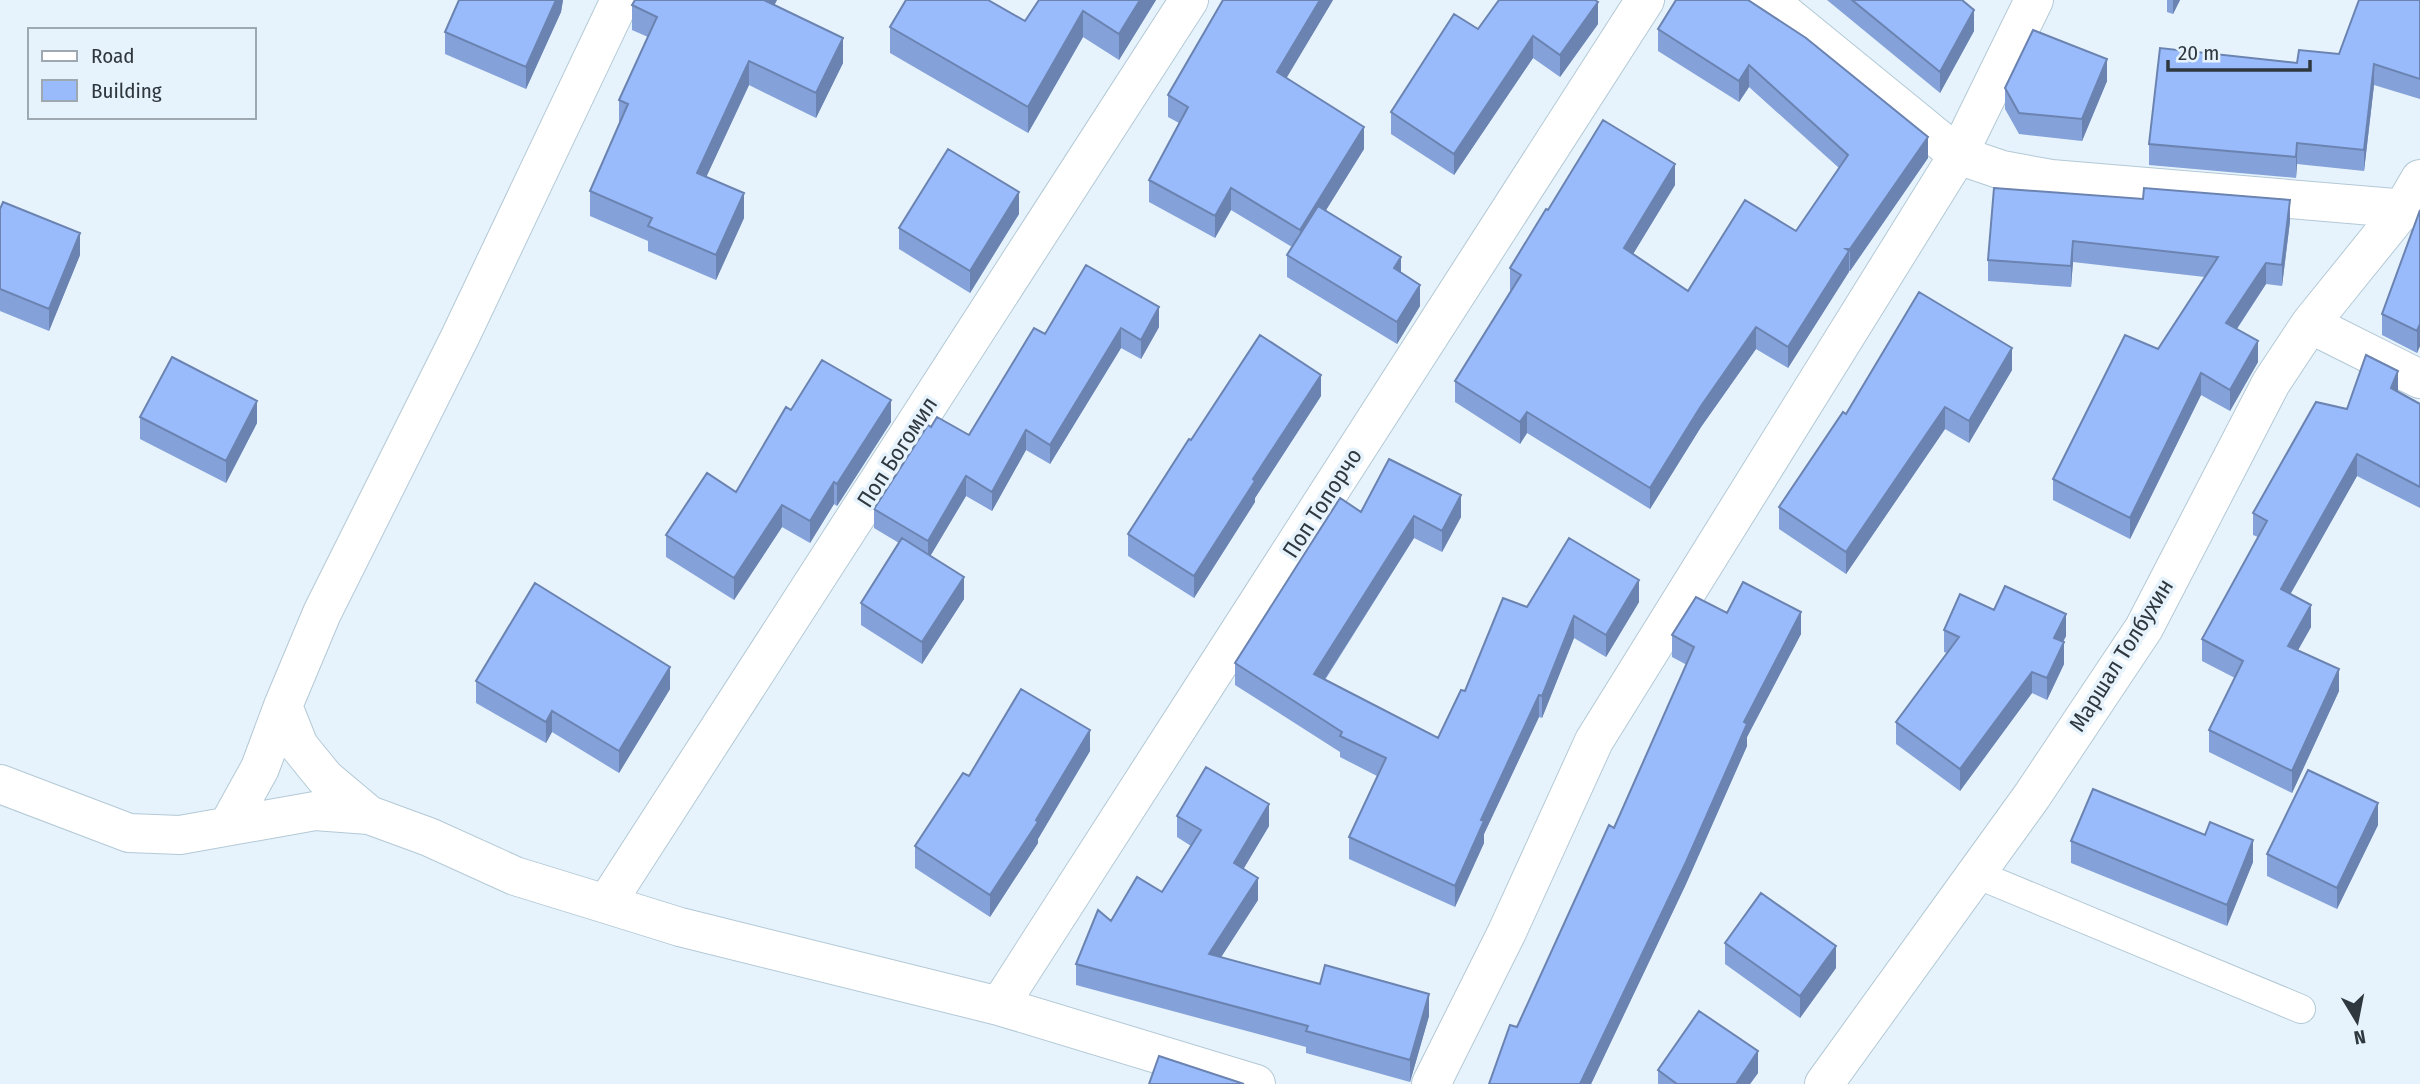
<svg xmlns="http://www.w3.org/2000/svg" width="2420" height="1084" viewBox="0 0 2420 1084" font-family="'Fira Sans Condensed',sans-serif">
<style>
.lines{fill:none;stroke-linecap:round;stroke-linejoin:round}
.service-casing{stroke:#b3c9d6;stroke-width:30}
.minor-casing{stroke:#b3c9d6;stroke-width:40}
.service{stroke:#fff;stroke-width:28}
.minor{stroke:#fff;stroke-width:38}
.wall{fill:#84a1d9}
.shaded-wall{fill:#6b83b0}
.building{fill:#99bbfc;stroke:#6b83b0;stroke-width:2}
.labels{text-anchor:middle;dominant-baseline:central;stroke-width:7;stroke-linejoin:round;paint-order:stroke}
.street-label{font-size:23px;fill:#2f383e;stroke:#e6f3fc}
</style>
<rect width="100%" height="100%" fill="#e6f3fc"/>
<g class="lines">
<g class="service-casing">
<path id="service" d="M1976,874L2301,1009"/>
</g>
<g class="minor-casing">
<path id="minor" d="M1768,0L1958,155L2002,170L2051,179L2420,210
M2310,324L2420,379
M283,706L299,746L325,778L369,815
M0,784L129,833L180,835L315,811L369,815L429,837L515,876L606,904L680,927L999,1006L1256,1084
M228,826L260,768L283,706L322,613L460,337L620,0
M606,904L1189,0
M999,1006L1645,0
M1431,1084L1507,932L1594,741L1958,155L2034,0
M1824,1084L2032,796L2144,628L2271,383L2310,324L2402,210L2420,179"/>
</g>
<use href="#service" class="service"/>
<use href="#minor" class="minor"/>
</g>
<path class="wall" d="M459,0H563L561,12L526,89L445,54V32Z
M635,0H777L774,5L843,63L816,118L749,85L706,177L744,218L716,280L648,251V241L590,216V191L619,125V100L648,37L632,30V5Z
M1039,0H1156L1119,60L1083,37L1028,133L890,53V27L1025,21Z
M1333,0L1286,78L1364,149L1326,210L1401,273L1420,306L1397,344L1287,277V255L1292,247L1231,210L1215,238L1149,202V180L1179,123L1168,117V95Z
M1676,0L1928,158L1850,271H1849L1788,368L1756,349L1701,427L1650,509L1527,433L1520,444L1455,402V381L1511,291L1510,290V268L1548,210L1675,185L1633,254L1688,291L1796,231L1839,168L1749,87L1739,102L1658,51V29Z
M1827,0H1962L1974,31L1940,93Z
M2167,0H2180L2173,14L2167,12Z
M2420,0V99L2374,85L2364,171L2297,164L2296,178L2149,165V144L2297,63L2339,54Z
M1598,24L1560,77L1533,58L1454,175L1391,134V112L1478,29Z
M2107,81L2082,141L2019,134L2005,109V88Z
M2143,199L2290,221L2282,286L2266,284L2237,329L2258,362L2230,411L2201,395L2130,539L2053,500V479L2158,349L2205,277L2073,262L2071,287L1988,281V260Z
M0,209L80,255L49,331L0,311Z
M2420,210V346L2417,353L2382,335V314Z
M1019,214L970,293L899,249V228Z
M1159,327L1141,359L1121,348L1050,464L1026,450L992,511L966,496L930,556L964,599L922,664L861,625V603L899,543L874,528V509L931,427L969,435L1045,334Z
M2012,370L1969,443L1945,429L1846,574L1779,529V507L1846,414Z
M2398,392L2420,404V508L2357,476L2290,594L2311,627L2298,650L2339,691L2292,793L2209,752V730L2235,678L2202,661V639L2258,537L2253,535V513L2347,409Z
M1321,396L1255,498V502L1194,598L1128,556V534Z
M791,410L891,422L837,506L834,504L810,543L782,527L734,600L666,557V535L736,492Z
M140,417L257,423L226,483L140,439Z
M1361,512L1461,517L1442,552L1414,538L1325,680L1438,738L1465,691L1527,607L1639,602L1606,657L1574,638L1542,718L1539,717L1484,834V843L1455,907L1349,859V837L1377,776L1340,757V752L1235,685V663Z
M1994,610L2066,636L2063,642L2064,664L2047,700L2032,693L1960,791L1896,744V722L1947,653L1944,652V630Z
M1727,613L1801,634L1747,737V746L1686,884L1591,1084H1489L1614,828L1687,665L1672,657V635Z
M476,681L670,689L619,773L552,732L546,743L476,703Z
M1090,751L1038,839V843L990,917L915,868V846L969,776Z
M1177,816L1269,826L1243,869L1258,900L1221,957L1429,1016L1410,1082L1306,1053V1047L1076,985V964L1111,921L1162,892L1191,846L1177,837Z
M2378,825L2337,909L2267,876V854Z
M2071,841L2253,862L2227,926L2071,863Z
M1725,943L1836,968L1800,1018L1725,964Z
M1658,1070L1758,1073L1750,1084H1658Z"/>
<path class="shaded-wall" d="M556,0H563L561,12L526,89V67Z
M764,0H777L764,25Z
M1140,0H1156L1119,60V34Z
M1320,0H1333L1277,94V72Z
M2173,0H2180L2173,14Z
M1598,2V24L1560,77V55Z
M1974,10V31L1940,93V72Z
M1083,11V37L1028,133V107Z
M1533,36V58L1454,175V154Z
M843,38V63L816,118V93Z
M2107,59V81L2082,141V119Z
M749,61V85L697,197V173Z
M2374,64V85L2364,171V150Z
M1749,65V87L1739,102V81Z
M1364,127V149L1300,252V230Z
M1928,137V158L1850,271V249Z
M2297,143V164L2296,178V157Z
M1675,164V185L1624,269V248Z
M1231,188V210L1215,238V216Z
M1019,192V214L970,293V271Z
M744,193V218L716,280V255Z
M2290,200V221L2282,286V265Z
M80,233V255L49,331V309Z
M2073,241V262L2071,287V266Z
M1849,251V272L1788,368V347Z
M1401,257V278L1394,268Z
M2266,263V284L2226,345V323Z
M1420,285V306L1397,344V322Z
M1159,307V327L1141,359V340Z
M2420,324V346L2417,353V331Z
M1756,327V349L1701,427L1650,509V488L1701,406Z
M1121,328V348L1050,464V445Z
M2258,341V362L2230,411V390Z
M2012,348V370L1969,443V421Z
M2398,371V393L2391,388Z
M2201,373V395L2130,539V518Z
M1321,375V396L1255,498V502L1194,598V576L1253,479Z
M891,400V422L837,506V484Z
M257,401V423L226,483V461Z
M1945,407V429L1846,574V552Z
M1527,412V433L1520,444V422Z
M1026,430V450L992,511V492Z
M2357,454V476L2281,611V589Z
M966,476V496L928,560V541Z
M834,482V504L810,543V521Z
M1461,495V517L1442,552V531Z
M782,505V527L734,600V578Z
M1414,516V538L1314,696V674Z
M964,577V599L922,664V642Z
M1639,580V602L1606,657V635Z
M2311,605V627L2288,668V646Z
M1801,612V634L1747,737V746L1686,884L1591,1084H1580L1744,722Z
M2066,614V636L2054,659V638Z
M1574,616V638L1542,718V696Z
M2064,642V664L2047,700V678Z
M670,667V689L619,773V751Z
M2339,669V691L2292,793V771Z
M2032,672V693L1960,791V769Z
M1539,695V717L1484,834V843L1455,907V886L1481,820Z
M552,711V732L546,743V722Z
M1090,730V751L1038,839V843L990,917V895L1036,820Z
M2378,803V825L2337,909V888Z
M1269,804V826L1234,885V863Z
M2253,840V862L2227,926V905Z
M1258,878V900L1209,976V954Z
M1836,946V968L1800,1018V996Z
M1429,994V1016L1410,1082V1060Z
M1758,1051V1073L1750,1084H1736Z"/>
<path class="building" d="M459,0H556L526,67L445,32Z
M635,0H764L843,38L816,93L749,61L697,173L744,193L716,255L648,226L652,218L590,191L628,104L619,100L657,17L632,5Z
M906,0H988L1025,21L1039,0H1140L1119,34L1083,11L1028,107L890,27Z
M1223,0H1320L1277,72L1364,127L1300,230L1231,188L1215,216L1149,180L1188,107L1168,95Z
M1499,0H1595L1598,2L1560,55L1533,36L1454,154L1391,112L1454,14L1478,29Z
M1676,0H1748L1806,38L1928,137L1850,249H1846L1849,251L1788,347L1756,327L1701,406L1650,488L1527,412L1520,422L1455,381L1521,275L1510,268L1546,209L1548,210L1603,120L1675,164L1624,248L1688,291L1745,200L1796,231L1848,155L1749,65L1739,81L1658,29Z
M1852,0H1962L1974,10L1940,72Z
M2359,0H2420V79L2374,64L2364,150L2297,143L2296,157L2149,144L2160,48L2297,63L2299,50L2339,54Z
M2033,30L2107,59L2082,119L2019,113L2005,88Z
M948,149L1019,192L970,271L899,228Z
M1994,188L2143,199L2144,188L2290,200L2282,265L2266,263L2226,323L2258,341L2230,390L2201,373L2130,518L2053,479L2125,335L2158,349L2218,257L2073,241L2071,266L1988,260Z
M3,202L80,233L49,309L0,289V209Z
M1318,206L1401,257L1394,268L1420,285L1397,322L1287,255Z
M2420,210V324L2417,331L2382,314Z
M1086,265L1159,307L1141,340L1121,328L1050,445L1026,430L992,492L966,476L928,541L874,509L928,425L931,427L937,417L969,435L1034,328L1045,334Z
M1919,292L2012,348L1969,421L1945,407L1846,552L1779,507L1843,412L1846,414Z
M1260,335L1321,375L1253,479L1255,481L1194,576L1128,534L1189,439L1191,440Z
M2366,355L2398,371L2391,388L2420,404V487L2357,454L2281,589L2311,605L2288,646L2339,669L2292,771L2209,730L2243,661L2202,639L2267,521L2253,513L2316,402L2347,409Z
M172,357L257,401L226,461L140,417Z
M822,360L891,400L837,484L834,482L810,521L782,505L734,578L666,535L707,473L736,492L786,407L791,410Z
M1389,459L1461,495L1442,531L1414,516L1314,674L1438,738L1461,690L1465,691L1503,598L1527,607L1569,538L1639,580L1606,635L1574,616L1542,696L1539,695L1481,820L1484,821L1455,886L1349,837L1386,758L1340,736L1342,732L1235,663L1340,498L1361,512Z
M902,538L964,577L922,642L861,603Z
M1743,582L1801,612L1744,722L1747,724L1686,862L1580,1084H1489L1510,1025L1517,1027L1609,825L1614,828L1694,647L1672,635L1696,597L1727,613Z
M535,583L670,667L619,751L552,711L546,722L476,681Z
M2005,586L2066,614L2054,638L2064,642L2047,678L2032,672L1960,769L1896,722L1959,637L1944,630L1960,594L1994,610Z
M1021,689L1090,730L1036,820L1038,822L990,895L915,846L963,773L969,776Z
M1206,767L1269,804L1234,863L1258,878L1209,954L1320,984L1325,965L1429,994L1410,1060L1306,1031L1308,1026L1076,964L1098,910L1111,921L1137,877L1162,892L1201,830L1177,816Z
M2308,770L2378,803L2337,888L2267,854Z
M2093,789L2205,835L2210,822L2253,840L2227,905L2071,841Z
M1761,893L1836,946L1800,996L1725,943Z
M1699,1011L1758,1051L1736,1084H1677L1658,1070Z
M1159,1056L1244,1084H1149Z"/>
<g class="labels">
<g class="street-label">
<text transform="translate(897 452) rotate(-57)">Поп Богомил</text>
<text transform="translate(1322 503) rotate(-57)">Поп Топорчо</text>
<text transform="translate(2121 655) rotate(-58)">Маршал Толбухин</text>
</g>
</g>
<rect x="28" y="28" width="228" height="91" fill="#e6f3fc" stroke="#9da8b0" stroke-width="2"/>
<rect x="42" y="51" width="35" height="10" fill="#ffffff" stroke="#9da8b0" stroke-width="2"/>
<text x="91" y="63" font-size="21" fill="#2f383e">Road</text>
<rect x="42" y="80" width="35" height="21" fill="#99bbfc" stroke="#9da8b0" stroke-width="2"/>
<text x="91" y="98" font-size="21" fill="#2f383e">Building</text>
<g transform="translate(2357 1021) rotate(170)" stroke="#e6f3fc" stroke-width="5" paint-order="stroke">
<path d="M0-5L12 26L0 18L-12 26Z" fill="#2f383e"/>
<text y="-10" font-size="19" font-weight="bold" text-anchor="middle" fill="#2f383e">N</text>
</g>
<path d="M2168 60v10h142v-10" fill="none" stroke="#2f383e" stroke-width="3.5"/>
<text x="2178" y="60" font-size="21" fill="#2f383e" stroke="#e6f3fc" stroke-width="5" paint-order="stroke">20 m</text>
</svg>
